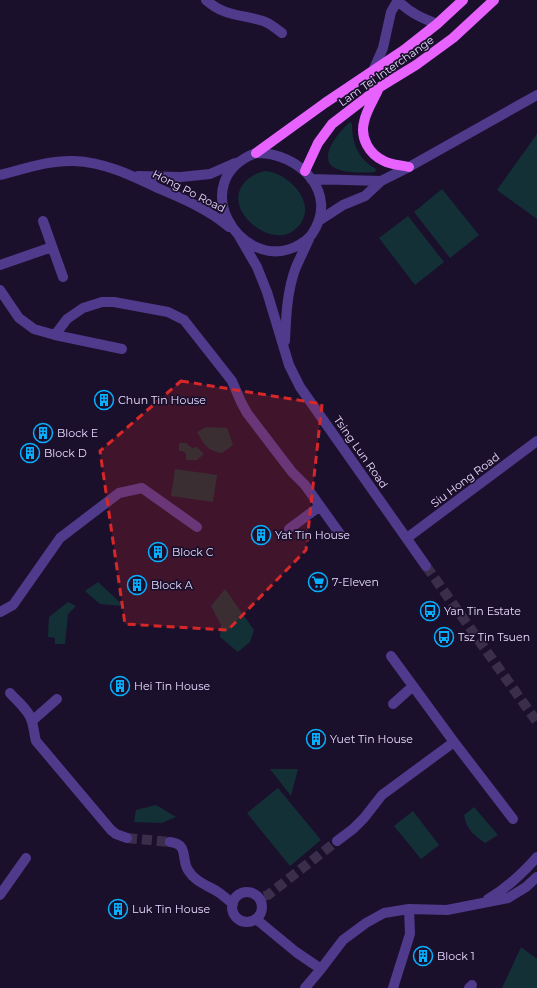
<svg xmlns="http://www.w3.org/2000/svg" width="537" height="988" viewBox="0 0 537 988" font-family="Montserrat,sans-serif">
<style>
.green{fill:#133036}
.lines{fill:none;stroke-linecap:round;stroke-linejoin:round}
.minor-tunnel{stroke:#3a2e4c;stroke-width:10;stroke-dasharray:10 5;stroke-linecap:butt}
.minor{stroke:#4f3a8c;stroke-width:10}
.major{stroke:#e762ff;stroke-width:10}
.marked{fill:#d62828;fill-opacity:0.2;stroke:#d62828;stroke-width:3;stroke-dasharray:8 5;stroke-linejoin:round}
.labels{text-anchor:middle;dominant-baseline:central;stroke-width:3.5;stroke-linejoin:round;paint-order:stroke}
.street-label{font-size:11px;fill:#e7dbff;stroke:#1b102c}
.poi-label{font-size:11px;fill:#e7dbff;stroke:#1b102c;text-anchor:start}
</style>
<rect width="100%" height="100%" fill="#1b102c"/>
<path class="green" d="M350,122L352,124C352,143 358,159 376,169L375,172C365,173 337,174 330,164C322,151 341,130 350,122Z
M537,134V219L497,190Z
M265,171C291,173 323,209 293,231C276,243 251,228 242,212C231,192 246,175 265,171Z
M442,189L479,235L450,258L414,212Z
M408,216L444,262L415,285L379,238Z
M206,427L227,428L233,445L222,453C207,451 204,444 197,432Z
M179,443H186L192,448L197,447L204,454L197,460H186V454L183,451H179Z
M175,469L217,475L213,502L171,496Z
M98,582L124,606L100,604L85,591Z
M225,589L254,630L250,642L238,652L220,637L221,625L211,606Z
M68,602L76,606L68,614L65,644H55V638L48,637L49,617Z
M270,769H298L291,796Z
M278,788L321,840L290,866L247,813Z
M156,805L176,817L162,823L134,822L136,810Z
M474,807L498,835L485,843C473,834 467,830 464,815Z
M413,811L439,845L421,859L394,826Z
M521,947L537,959V988H502Z"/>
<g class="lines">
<path class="minor-tunnel" d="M426,566L537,722
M127,838L170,842
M264,896L268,895L337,841"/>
<path class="minor" d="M206,0C225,17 241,14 263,21C270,23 276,29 282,33
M398,1C412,14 420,17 437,24
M373,71L383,48L391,12L398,0
M256,153C299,152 340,193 312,234C308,240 301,244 295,247C239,272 185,180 256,153Z
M0,175C24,169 49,160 74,161C105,162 133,176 160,189C184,199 209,210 229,227
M138,176L181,177L210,174L235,163
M311,179L381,181
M320,220L343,205L365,196L381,181L409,167L537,95
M43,221L63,277
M239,236L257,267L267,292L289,365L300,387L426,566
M0,265L52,247
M0,290L19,318L34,329L55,335L67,319L83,308L102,302H114L168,312L184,320L232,381L241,402L247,413L292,472L305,485L340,534
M55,335L122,349
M285,341C286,317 287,290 296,267C300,258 305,248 309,239
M289,529L320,506
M407,538L537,441
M0,612L13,605L60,538L119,493L142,488L197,527
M10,693C17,701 30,711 32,722C34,728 34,734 36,741L111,830L116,834L127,838
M393,704L413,686
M32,721L57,699
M454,742L513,819
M337,841L353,829L364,818L382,795L454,742L391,656
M170,842C189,844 181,859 188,870C195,882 207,885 218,892C223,895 228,900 233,904
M232 907a15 15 0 1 1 30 0a15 15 0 1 1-30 0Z
M0,895L26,858
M488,899C507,888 522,874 537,857
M256,919L296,952L321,969
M305,988L321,969L343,940L366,923L384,913L409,909L447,910L508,898L526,887L537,877
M393,988L410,934L409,909
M469,988L472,985"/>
<path class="major" d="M378,90C373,101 366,111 364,122C360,138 369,154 384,161C391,165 401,165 409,167
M256,153L325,103L404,50L437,24L463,0
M305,171L318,143L332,124L380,87L416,65L453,38L494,0"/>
</g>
<path class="marked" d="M181,381L322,404L306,550L228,630L125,624L100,451Z"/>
<defs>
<g id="building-ring" transform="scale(1)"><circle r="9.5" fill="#1b102c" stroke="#07b0ff" stroke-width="1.5"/><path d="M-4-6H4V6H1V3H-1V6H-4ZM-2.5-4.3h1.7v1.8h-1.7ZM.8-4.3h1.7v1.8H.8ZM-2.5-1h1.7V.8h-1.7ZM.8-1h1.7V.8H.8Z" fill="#07b0ff"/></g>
<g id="supermarket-ring" transform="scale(1)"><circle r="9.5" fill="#1b102c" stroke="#07b0ff" stroke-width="1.5"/><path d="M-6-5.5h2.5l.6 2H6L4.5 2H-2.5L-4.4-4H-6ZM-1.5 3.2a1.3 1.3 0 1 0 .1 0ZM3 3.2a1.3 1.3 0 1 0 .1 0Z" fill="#07b0ff"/></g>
<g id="bus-ring" transform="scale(1)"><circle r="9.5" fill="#1b102c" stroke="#07b0ff" stroke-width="1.5"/><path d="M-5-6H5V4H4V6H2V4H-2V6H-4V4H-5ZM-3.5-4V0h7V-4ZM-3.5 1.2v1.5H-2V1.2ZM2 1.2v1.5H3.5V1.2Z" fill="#07b0ff"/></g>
</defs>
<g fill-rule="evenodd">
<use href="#building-ring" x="104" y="400"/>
<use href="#building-ring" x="43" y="433"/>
<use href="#building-ring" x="30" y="453"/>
<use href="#building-ring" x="261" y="535"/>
<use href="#building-ring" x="158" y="552"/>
<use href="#supermarket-ring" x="318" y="582"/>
<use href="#building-ring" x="137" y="585"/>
<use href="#bus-ring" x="430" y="611"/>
<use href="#bus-ring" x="444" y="637"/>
<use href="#building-ring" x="120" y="686"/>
<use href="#building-ring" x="316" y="739"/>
<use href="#building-ring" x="118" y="909"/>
<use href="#building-ring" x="423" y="956"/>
</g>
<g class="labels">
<g class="street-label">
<text transform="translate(386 71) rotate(-35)">Lam Tei Interchange</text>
<text transform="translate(189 191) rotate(27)">Hong Po Road</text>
<text transform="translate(361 452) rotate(55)">Tsing Lun Road</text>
<text transform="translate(465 480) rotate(-37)">Siu Hong Road</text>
</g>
<g class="poi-label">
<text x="118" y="400">Chun Tin House</text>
<text x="57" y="433">Block E</text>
<text x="44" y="453">Block D</text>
<text x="275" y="535">Yat Tin House</text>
<text x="172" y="552">Block C</text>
<text x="332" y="582">7-Eleven</text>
<text x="151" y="585">Block A</text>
<text x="444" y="611">Yan Tin Estate</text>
<text x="458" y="637">Tsz Tin Tsuen</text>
<text x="134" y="686">Hei Tin House</text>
<text x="330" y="739">Yuet Tin House</text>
<text x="132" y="909">Luk Tin House</text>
<text x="437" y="956">Block 1</text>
</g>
</g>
</svg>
